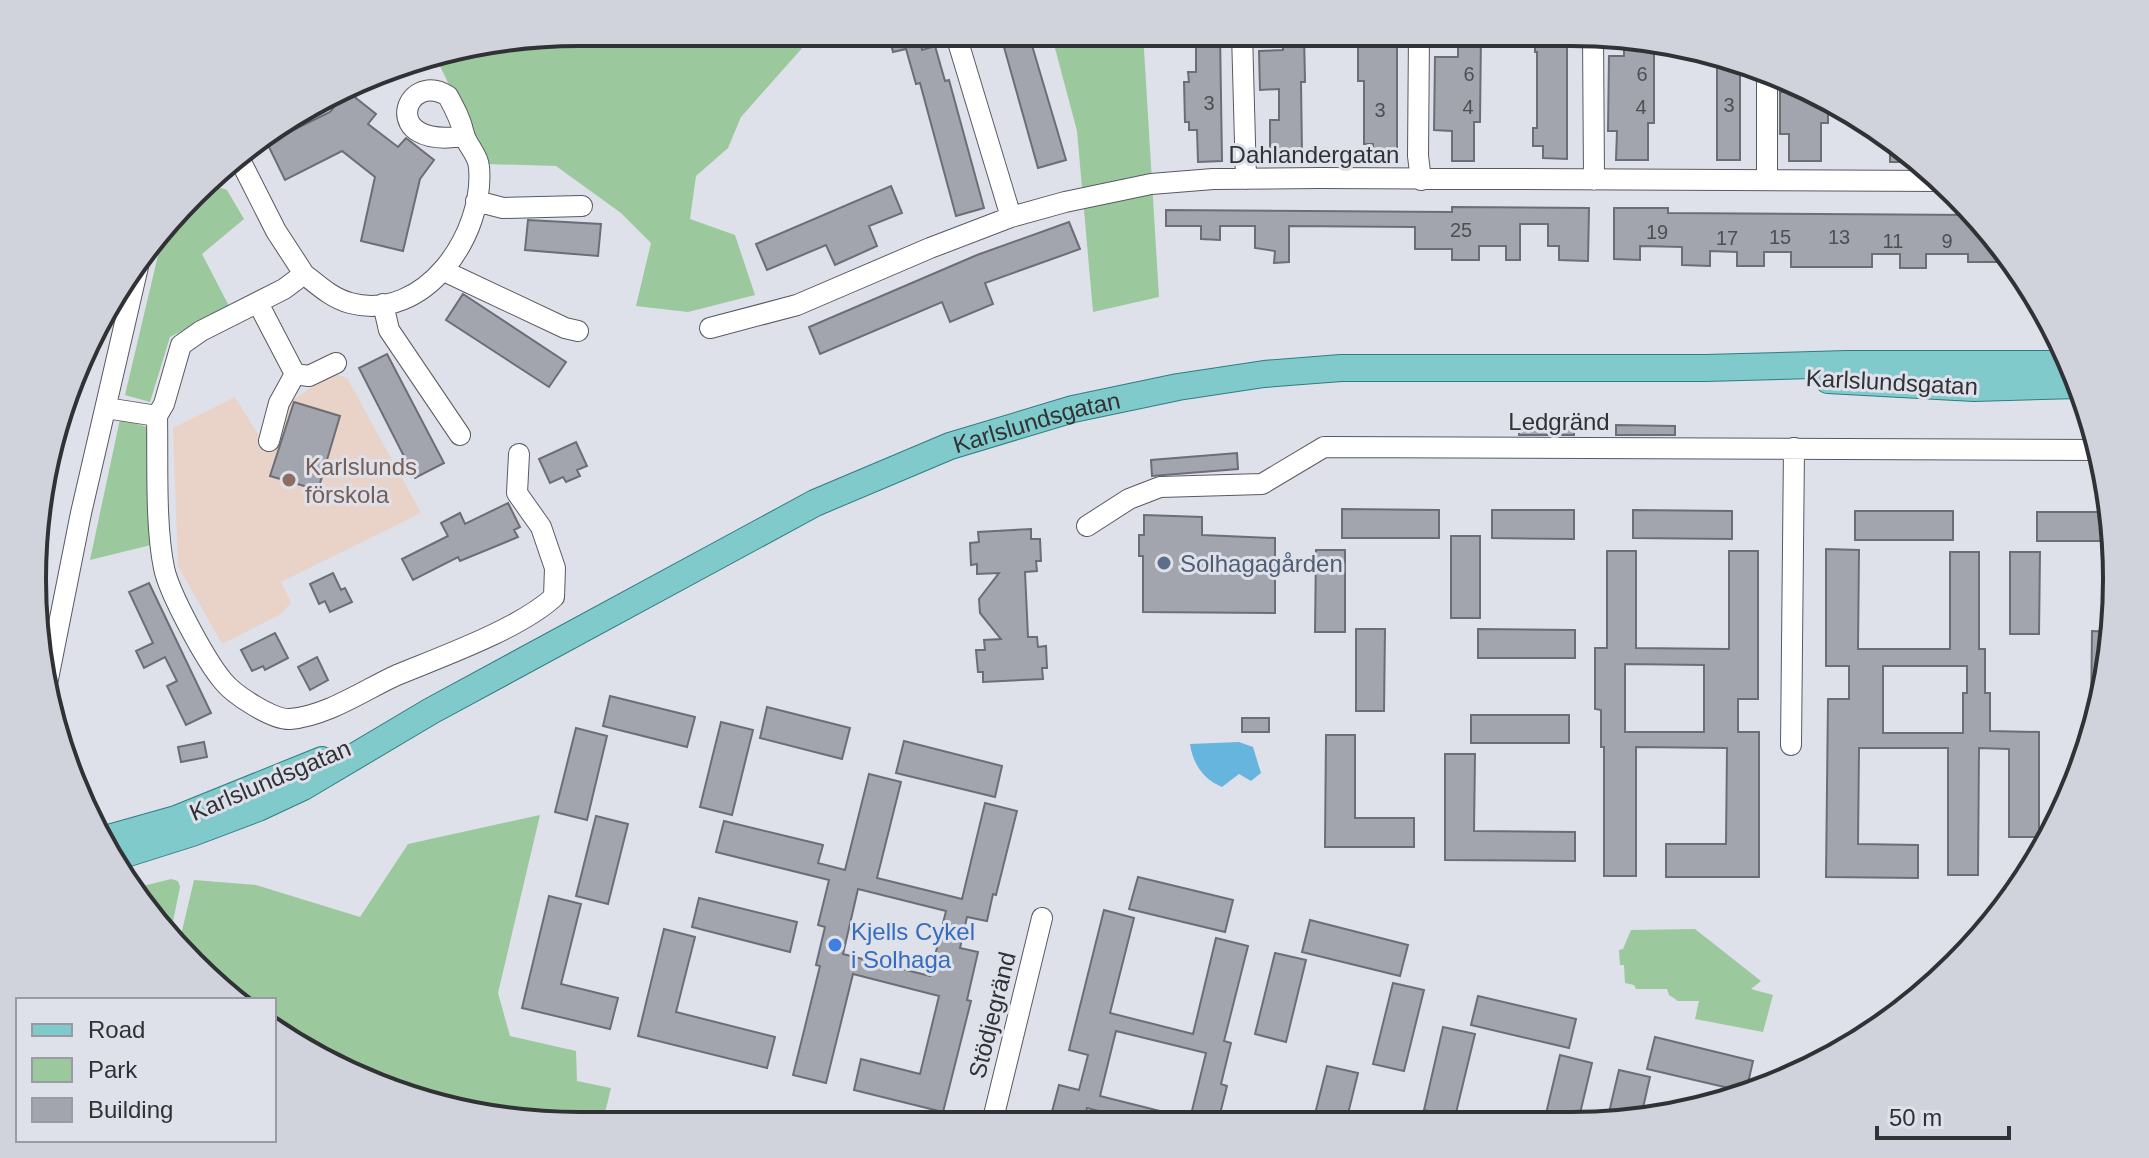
<svg xmlns="http://www.w3.org/2000/svg" width="2149" height="1158" viewBox="0 0 2149 1158" font-family="Helvetica,sans-serif">
<style>
.education{fill:#e9d2c7}
.green{fill:#9cc89e}
.water{fill:#66b5df}
.building{fill:#a2a5ad;stroke:#6c6e76;stroke-width:2;fill-rule:evenodd}
.lines{fill:none;stroke-linecap:round;stroke-linejoin:round}
.minor-casing{stroke:#585a62;stroke-width:22}
.major-casing{stroke:#2e7d80;stroke-width:28}
.minor{stroke:#fff;stroke-width:20}
.major{stroke:#81cacb;stroke-width:26}
.education-dot{fill:#8d6e63;stroke:#dee1ea;stroke-width:3}
.service-dot{fill:#5c6f8a;stroke:#dee1ea;stroke-width:3}
.shop-dot{fill:#3f7fe0;stroke:#dee1ea;stroke-width:3}
.labels{text-anchor:middle;dominant-baseline:central;stroke-width:6;stroke-linejoin:round;paint-order:stroke}
.number-label{font-size:20px;fill:#4d4f53}
.street-label{font-size:24px;fill:#313235;stroke:#dee1ea}
.education-label{font-size:24px;fill:#785e54;stroke:#dee1ea;text-anchor:start}
.service-label{font-size:24px;fill:#4e5e75;stroke:#dee1ea;text-anchor:start}
.shop-label{font-size:24px;fill:#366cbe;stroke:#dee1ea;text-anchor:start}
.rim{fill:none;stroke:#313235;stroke-width:4}
</style>
<rect width="100%" height="100%" fill="#dee1ea"/>
<path class="education" d="M332,373L347,378L421,513L281,582L291,603L279,615L222,644L178,566L173,428L235,397L262,441L278,447L291,401Z"/>
<path class="green" d="M579,32H806L804,46L741,117L728,148L696,176L690,219L735,235L755,295L688,312L636,306L651,243L621,213L556,166L487,164L439,64L402,68L291,121L403,61Z
M1051,33H1143L1159,297L1093,312L1077,131Z
M210,184L227,190L244,219L202,254L229,306L170,337L150,402L125,395L163,234Z
M120,419L147,427L151,444L155,544L90,560Z
M540,815L498,993L510,1036L576,1051L577,1081L611,1088L602,1125H544L468,1112L422,1101L306,1053L274,1027V1000H241L178,948L194,880L256,885L360,917L408,844Z
M171,879L178,881L180,887L169,941L135,888Z
M1695,929L1761,981L1751,989L1773,995L1763,1032L1695,1019L1699,1001H1678L1669,995L1667,989H1636L1634,985L1625,983L1624,965H1620L1619,950L1623,949L1631,930Z"/>
<path class="water" d="M1239,742L1253,747L1261,773L1251,781L1239,774L1222,787C1203,779 1193,764 1190,744Z"/>
<path class="building" d="M888,32H918L922,50L935,46L945,81L949,80L984,208L956,216L920,83L916,84L906,49L893,52Z
M1028,32L1066,160L1038,168L1002,40Z
M1196,33H1220L1222,161L1198,162L1197,130H1189V122H1185L1184,82H1189L1188,72H1196Z
M1283,33H1304L1305,82H1301L1302,155L1270,156V120H1279V89L1260,90L1259,51L1283,50Z
M1358,33H1397V160H1373V144H1364V81H1358Z
M1458,33H1481L1480,122H1474V161H1452V131L1434,130L1435,57H1458Z
M1535,33H1567V159L1543,158V146H1533V128H1537V52H1535Z
M1632,37L1654,41V123H1648V160H1616L1617,131H1608L1609,56H1624V40H1632Z
M1717,53L1740,62V160H1717Z
M347,91L376,114L368,124L398,147L406,138L434,160L420,179L403,251L361,241L375,177L342,151L285,180L267,143L330,112Z
M1780,92H1811L1828,99V123H1821V161H1789V134H1780Z
M1890,139L1923,162H1890Z
M891,186L902,213L869,226L877,246L835,265L826,245L767,270L756,244Z
M1452,207L1589,208L1588,261L1559,260V246H1548V224H1520V260H1506V246H1479V260H1452V249H1415V227L1289,226V262L1274,263L1275,251L1255,248V226H1220V240L1201,239V226H1166V210L1452,212Z
M1614,208H1668V213L1975,215L2005,248H1996V262H1968V254H1926V268H1900V254H1872V267H1791V252H1764V266H1737V252L1710,251V266L1682,265V247L1640,246V260L1614,259Z
M528,220L601,224L598,256L525,250Z
M1069,222L1080,249L985,283L993,304L950,322L942,302L820,354L809,327L977,255Z
M463,294L566,362L549,387L446,320Z
M387,354L444,463L415,478L359,368Z
M294,402L340,416L318,490L270,476Z
M1616,425L1675,426V435H1616Z
M1519,426H1574V435H1519Z
M576,442L587,466L577,470L580,476L566,482L563,477L550,483L539,459Z
M1237,453L1238,469L1152,476L1151,460Z
M508,503L520,527L514,530L518,537L460,561L458,557L413,580L402,559L448,536L441,523L460,513L465,524Z
M1342,509L1439,510V538H1342Z
M1492,510H1574V539L1492,538Z
M1633,510L1732,511V539L1633,538Z
M1855,511H1953V540H1855Z
M2037,512H2111L2116,541H2037Z
M1144,515L1202,517V535L1275,538V613L1143,612V556H1139V535H1144Z
M1031,529V539H1040L1041,561H1036L1037,571L1025,572L1028,637H1037L1038,647L1046,646L1047,668H1042L1043,679L983,682V672H978L976,650H985L984,640L1001,639L980,613L979,599L999,573L977,574V564L971,565L970,543L979,542L978,532Z
M1451,536H1480V618H1451Z
M1826,549L1859,550L1858,649H1950V552H1979V649H1985V693H1990V731L2039,732V837H2009V749L1979,748L1978,875H1948V748H1859L1858,844L1918,845V878L1826,877L1828,699H1849V666H1826ZM1883,666H1967V693H1963V733H1883Z
M1316,550H1345V632H1315Z
M1607,551H1636V648L1729,649V551H1758V699H1738V732H1759V877H1666V844H1726L1727,748L1636,747V876H1604V747H1601V710L1595,709V648H1607ZM1625,664L1704,665V732H1625Z
M2010,552H2040L2039,634H2010Z
M333,573L341,590L345,588L352,602L330,612L325,601L319,604L310,584Z
M149,583L211,713L186,725L167,686L177,681L165,657L144,668L136,651L153,643L129,592Z
M1356,629H1385L1384,711H1356Z
M1478,629L1575,630V658H1478Z
M2092,631L2113,632L2112,650L2097,715H2091Z
M275,633L288,658L265,670L263,666L252,671L241,650Z
M317,657L328,680L310,690L298,667Z
M610,696L695,717L687,747L603,726Z
M767,707L850,728L842,759L760,738Z
M1471,715H1569V743H1471Z
M1242,718H1269V732H1242Z
M721,722L753,730L732,815L700,807Z
M576,728L607,736L587,820L555,812Z
M1326,735H1355V818H1414V847H1325Z
M904,741L1002,766L995,797L896,773Z
M204,742L207,757L181,762L178,747Z
M1445,754H1475L1474,831L1575,832V861L1445,860Z
M869,774L901,782L877,878L962,899L985,803L1017,811L996,895L993,894L987,921L967,917L960,948L978,952L967,1000L971,1001L943,1112L854,1090L861,1059L920,1074L939,996L853,974L826,1083L793,1075L820,966L816,965L825,927L818,925L829,880L716,852L724,821L823,845L818,863L845,870ZM858,889L946,911L930,976L843,954Z
M596,816L628,824L608,904L576,896Z
M1138,877L1233,900L1225,932L1129,909Z
M549,896L581,904L561,984L618,998L610,1029L522,1008Z
M699,898L797,922L790,952L692,927Z
M1104,910L1134,918L1110,1013L1193,1034L1216,938L1248,946L1224,1041L1231,1043L1221,1084L1227,1086L1220,1114L1213,1112L1210,1123H1189L1206,1053L1116,1031L1100,1096L1188,1118V1123H1145L1087,1108L1083,1123H1049L1059,1085L1079,1090L1088,1055L1069,1050Z
M1310,920L1408,945L1400,976L1302,952Z
M664,929L695,937L676,1012L775,1037L767,1068L638,1036Z
M1275,953L1306,960L1286,1042L1255,1034Z
M1393,983L1424,990L1404,1071L1373,1064Z
M1478,996L1576,1019L1569,1048L1471,1025Z
M1443,1027L1475,1034L1455,1117L1424,1110Z
M1655,1037L1753,1061L1746,1092L1647,1069Z
M1560,1055L1592,1063L1578,1122H1544Z
M1327,1066L1358,1073L1346,1122H1313Z
M1619,1070L1650,1077L1640,1121H1607Z"/>
<g class="lines">
<g class="minor-casing">
<path id="minor" d="M955,32L1011,217
M1242,33L1246,179
M1419,33L1418,156L1421,180
M1593,33L1594,180
M237,154L276,231L304,274
M1767,180V74
M476,201L503,208L582,206
M444,271L565,328L578,331
M258,303L295,374L309,376L336,363
M383,304L389,330L460,435
M710,328L797,305L930,248L1011,217L1065,202L1151,184L1213,179L1320,178L1943,181
M106,408L157,416L164,404L181,345L201,331L284,289L304,274C319,286 332,298 350,303C425,323 485,234 479,167C478,154 467,146 464,134C461,120 455,109 448,96C405,69 377,150 464,136
M157,416C158,462 155,524 164,568C169,593 206,661 223,681C234,695 273,720 290,719C327,716 364,690 397,675C443,656 519,629 554,597L555,568L541,527L517,493L519,454
M269,441L279,403L295,374
M1087,526L1129,499L1160,487L1262,484L1324,447L2100,450
M48,679L81,513L140,258
M1791,745L1794,448
M992,1123L1042,918"/>
</g>
<g class="major-casing">
<g id="major">
<path d="M1828,380L1974,388L2079,385"/>
<path d="M105,839L176,819L322,760"/>
<path id="s1" d="M116,857L192,833L258,808L303,787L431,711L815,503L950,446L1073,409L1178,387L1264,374L1341,368H1705L1847,364H2071"/>
</g>
</g>
<use href="#minor" class="minor"/>
<use href="#major" class="major"/>
</g>
<circle class="education-dot" cx="289" cy="480" r="8"/>
<circle class="service-dot" cx="1164" cy="563" r="8"/>
<circle class="shop-dot" cx="835" cy="945" r="8"/>
<g class="labels">
<g class="number-label">
<text x="1469" y="74">6</text>
<text x="1642" y="74">6</text>
<text x="1209" y="103">3</text>
<text x="1729" y="105">3</text>
<text x="1468" y="107">4</text>
<text x="1641" y="107">4</text>
<text x="1380" y="110">3</text>
<text x="1461" y="230">25</text>
<text x="1657" y="232">19</text>
<text x="1780" y="237">15</text>
<text x="1839" y="237">13</text>
<text x="1727" y="238">17</text>
<text x="1893" y="241">11</text>
<text x="1947" y="241">9</text>
</g>
<g class="street-label">
<text x="1314" y="154">Dahlandergatan</text>
<text transform="translate(1892 382) rotate(3)">Karlslundsgatan</text>
<text x="1559" y="421">Ledgränd</text>
<text stroke="none"><textPath href="#s1" startOffset="1022">Karlslundsgatan</textPath></text>
<text transform="translate(270 780) rotate(-23)">Karlslundsgatan</text>
<text transform="translate(992 1015) rotate(-76)">Stödjegränd</text>
</g>
<g class="education-label">
<text x="305" y="466">Karlslunds<tspan x="305" dy="28">förskola</tspan></text>
</g>
<g class="service-label">
<text x="1180" y="563">Solhagagården</text>
</g>
<g class="shop-label">
<text x="851" y="931">Kjells Cykel<tspan x="851" dy="28">i Solhaga</tspan></text>
</g>
</g>
<path d="M0 0H2149V1158H0ZM579 46H1570A533 533 0 0 1 2103 579V579A533 533 0 0 1 1570 1112H579A533 533 0 0 1 46 579V579A533 533 0 0 1 579 46Z" fill="#d0d3dc" fill-rule="evenodd"/>
<path class="rim" d="M579 46H1570A533 533 0 0 1 2103 579V579A533 533 0 0 1 1570 1112H579A533 533 0 0 1 46 579V579A533 533 0 0 1 579 46Z"/>
<rect x="16" y="998" width="260" height="144" fill="#dee1ea" stroke="#999ba2" stroke-width="2"/>
<rect x="32" y="1024" width="40" height="12" fill="#81cacb" stroke="#999ba2" stroke-width="2"/>
<text x="88" y="1038" font-size="24" fill="#313235">Road</text>
<rect x="32" y="1058" width="40" height="24" fill="#9cc89e" stroke="#999ba2" stroke-width="2"/>
<text x="88" y="1078" font-size="24" fill="#313235">Park</text>
<rect x="32" y="1098" width="40" height="24" fill="#a2a5ad" stroke="#999ba2" stroke-width="2"/>
<text x="88" y="1118" font-size="24" fill="#313235">Building</text>
<path d="M1877 1126v12h132v-12" fill="none" stroke="#313235" stroke-width="4"/>
<text x="1889" y="1126" font-size="24" fill="#313235" stroke="#dee1ea" stroke-width="6" paint-order="stroke">50 m</text>
</svg>
